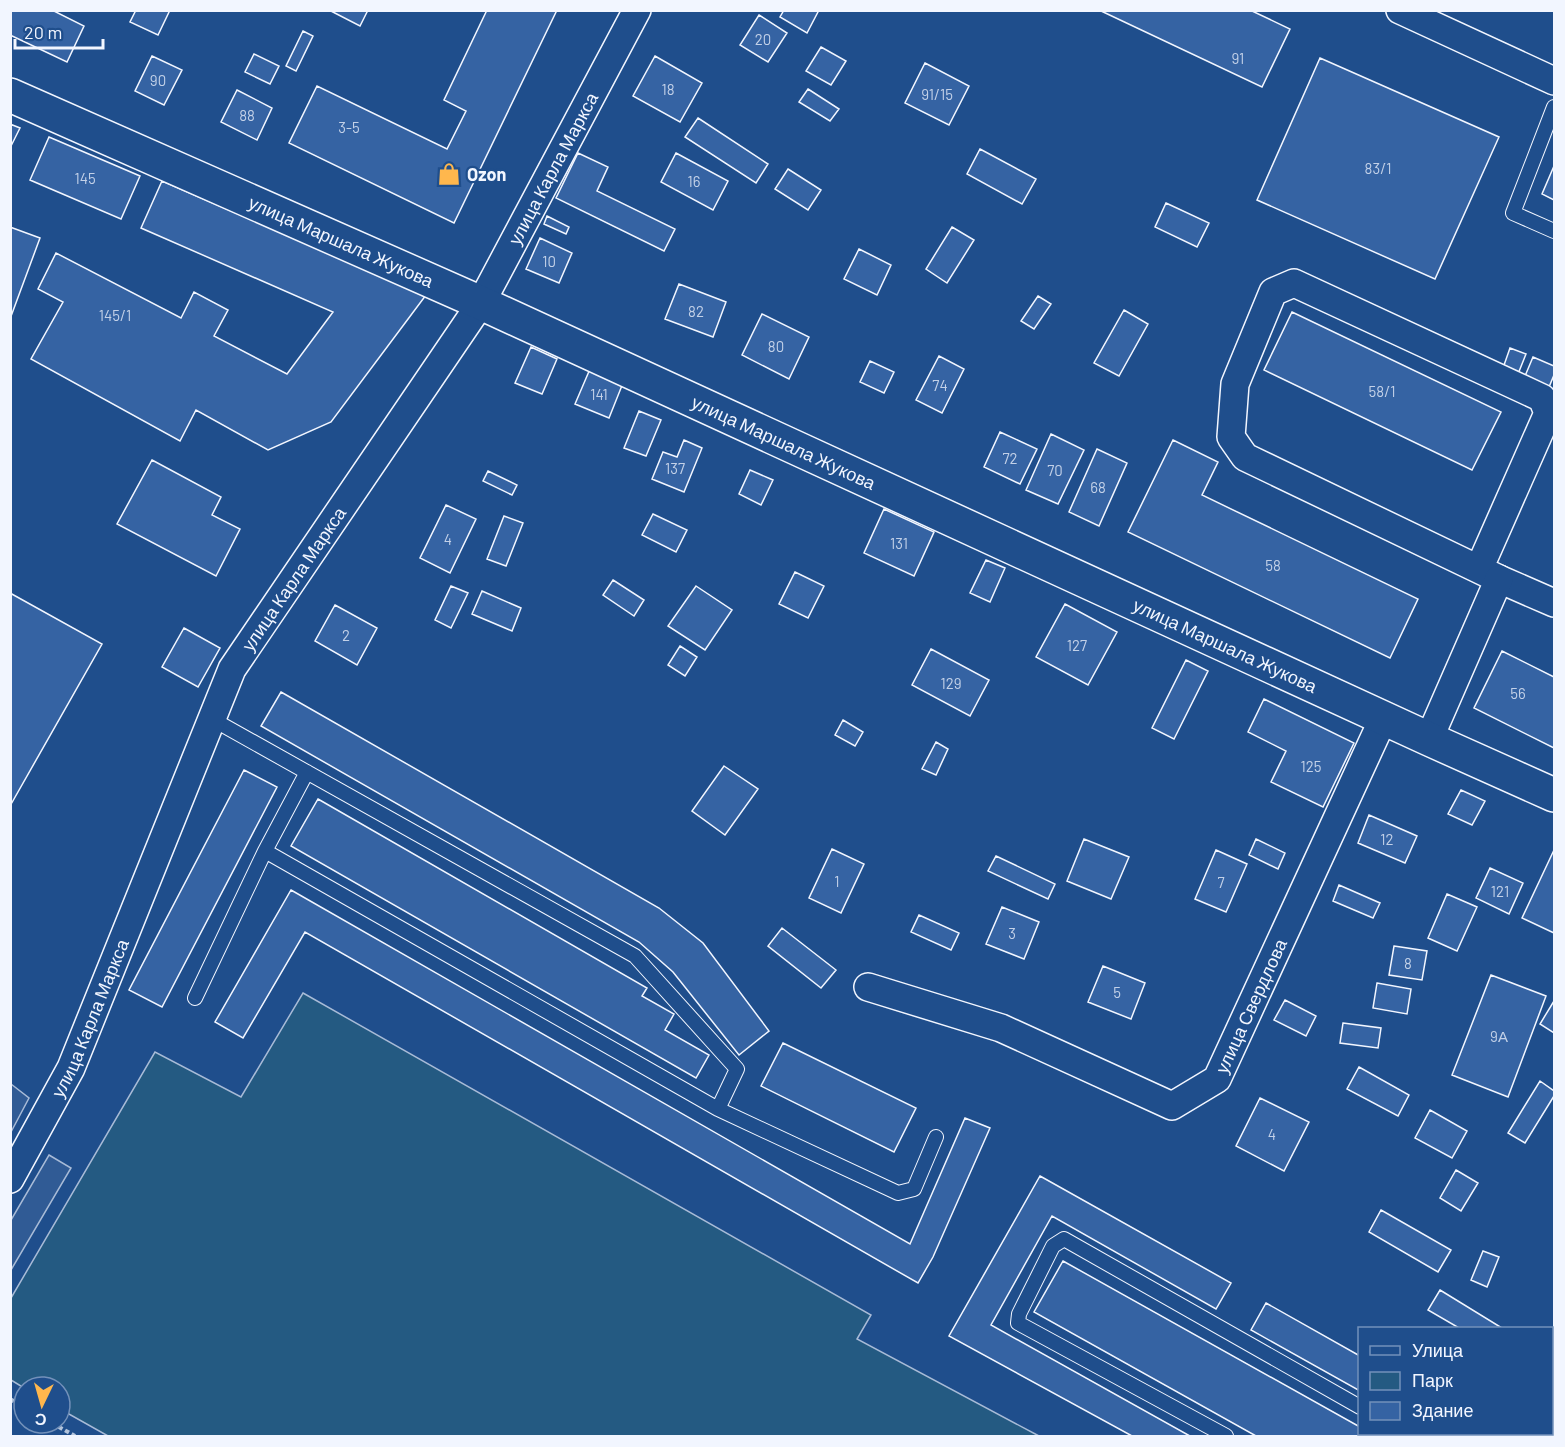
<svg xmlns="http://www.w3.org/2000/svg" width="1565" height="1447" viewBox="0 0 1565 1447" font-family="Barlow,sans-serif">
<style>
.green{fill:#245a82;stroke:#a8bbd7;stroke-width:1.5}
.parking{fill:#305b95;stroke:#a8bbd7;stroke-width:1.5}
.building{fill:#3563a3;stroke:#f2f6ff;stroke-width:1.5}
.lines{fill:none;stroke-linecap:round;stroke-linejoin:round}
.service-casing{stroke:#f2f6ff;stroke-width:16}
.minor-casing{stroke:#f2f6ff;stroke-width:30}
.secondary-casing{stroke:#f2f6ff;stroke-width:36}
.path{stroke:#b3c4dc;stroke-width:4;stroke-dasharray:4.5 3;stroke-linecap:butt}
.service{stroke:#1f4e8c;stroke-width:14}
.minor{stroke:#1f4e8c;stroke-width:27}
.secondary{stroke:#1f4e8c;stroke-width:33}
.labels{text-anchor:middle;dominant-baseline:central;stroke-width:4.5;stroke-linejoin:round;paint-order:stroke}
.number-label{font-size:15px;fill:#c3d1e8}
.street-label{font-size:18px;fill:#f2f6ff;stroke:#1f4e8c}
.poi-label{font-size:18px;font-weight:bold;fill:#f2f6ff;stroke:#1f4e8c;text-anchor:start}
</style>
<rect width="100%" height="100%" fill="#1f4e8c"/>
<path class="green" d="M303,993L871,1315L857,1339L1039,1436H108L60,1409V1387L24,1388L11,1380V1298L155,1052L241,1097Z"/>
<path class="parking" d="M11,1084L29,1098L11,1132Z
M49,1155L71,1168L11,1270V1220Z"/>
<path class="building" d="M10,10H52L84,26L67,62L10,35Z
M136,10H170L158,35L130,22Z
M329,10H368L360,26Z
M487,10H557L454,223L289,143L317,86L447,149L466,111L444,100Z
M784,10H819L807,33L780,17Z
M1099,10H1250L1290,29L1262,87Z
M759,15L787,33L768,62L740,45Z
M303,31L313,36L296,71L286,66Z
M821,47L846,61L831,85L806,71Z
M254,54L279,66L270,84L245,72Z
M152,56L182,70L164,105L135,91Z
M655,56L702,83L680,122L633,96Z
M1320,58L1499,137L1435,279L1257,200Z
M925,63L969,86L949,125L905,103Z
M808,89L839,109L830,121L799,102Z
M237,90L272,108L257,140L221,122Z
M698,118L768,164L756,183L685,137Z
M10,124L20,128L10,148Z
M49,137L140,176L121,219L30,180Z
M980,149L1036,179L1022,204L967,174Z
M578,153L608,167L597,191L675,229L664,251L556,198Z
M676,153L728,181L713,210L661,182Z
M1554,166V200L1542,194Z
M788,169L821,190L808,210L775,189Z
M162,181L426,295L331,422L268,450L196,410L180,441L31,359L63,302L38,289L56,253L181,318L194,292L228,310L214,336L287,374L333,312L141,228Z
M1166,203L1209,223L1197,247L1155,227Z
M547,216L569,227L566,234L544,224Z
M10,227L40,238L10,319Z
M952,227L974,240L947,283L926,269Z
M540,238L572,253L559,283L526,269Z
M859,249L891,265L877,295L844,279Z
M679,284L726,302L713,337L665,319Z
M1038,296L1051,304L1034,329L1021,321Z
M1124,310L1148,324L1119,376L1094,363Z
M1292,312L1501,412L1472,470L1264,370Z
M762,314L809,337L789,379L742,355Z
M531,347L557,359L542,394L515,383Z
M1510,348L1526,354L1518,374L1503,368Z
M939,356L964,369L942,413L916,400Z
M1533,357L1554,366V375L1549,387L1525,376Z
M870,361L894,372L884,393L860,382Z
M590,369L623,383L609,418L575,404Z
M639,411L661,420L646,456L624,448Z
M1000,432L1037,449L1020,484L984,467Z
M1051,434L1084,450L1058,504L1026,490Z
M684,440L702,448L684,492L652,479L663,452L677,457Z
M1173,440L1218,462L1202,495L1418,599L1390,658L1128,532Z
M1097,449L1127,463L1099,526L1069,512Z
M152,460L221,497L212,515L240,529L216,576L117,524Z
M750,470L773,480L761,505L739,494Z
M488,471L517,485L512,495L483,481Z
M446,505L476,519L450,573L420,558Z
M884,509L934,532L914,576L864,553Z
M653,514L687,530L676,552L642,535Z
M504,516L523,523L506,566L487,559Z
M986,560L1005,568L990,602L970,593Z
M795,572L824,586L808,618L779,604Z
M613,580L644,600L634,616L603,595Z
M451,586L468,593L451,628L435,620Z
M696,586L732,610L705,650L668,626Z
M482,591L521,608L512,631L472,614Z
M10,593L102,644L10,806Z
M1065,604L1117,632L1088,685L1036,657Z
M335,605L377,628L357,665L315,641Z
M184,628L220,648L198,687L162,667Z
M680,646L697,657L685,676L668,665Z
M931,649L989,680L970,716L912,685Z
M1502,651L1554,677V748L1474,708Z
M1186,660L1208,671L1174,739L1152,728Z
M281,692L659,908L703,943L769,1031L739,1055L673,972L639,942L261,726Z
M1264,699L1354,743L1323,807L1271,782L1286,751L1248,732Z
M843,720L863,732L855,746L835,735Z
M936,742L948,749L936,775L922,769Z
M724,766L758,789L725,835L692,811Z
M244,770L277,787L162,1007L129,990Z
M1461,790L1485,801L1472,825L1448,814Z
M318,799L647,988L642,996L674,1014L665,1030L709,1055L696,1078L291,846Z
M1369,815L1417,836L1405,863L1358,843Z
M1084,839L1129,857L1111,899L1067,881Z
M1256,839L1285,853L1278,869L1249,855Z
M832,849L864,864L841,913L809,898Z
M1216,850L1247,864L1226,912L1195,899Z
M1554,850V933L1522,918Z
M996,856L1055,884L1048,899L988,871Z
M1490,868L1523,883L1509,914L1476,898Z
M1339,885L1380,903L1373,918L1333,901Z
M291,890L910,1244L965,1118L990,1128L933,1257L918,1283L305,932L243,1038L215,1022Z
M1447,894L1477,907L1457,951L1428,938Z
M1002,907L1039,922L1024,959L986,944Z
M919,915L959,933L951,950L911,932Z
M782,928L836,970L821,988L768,946Z
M1394,946L1427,951L1422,980L1389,975Z
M1103,966L1145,983L1131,1019L1088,1002Z
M1491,975L1546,996L1508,1097L1452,1075Z
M1377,983L1411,989L1407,1014L1373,1008Z
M1285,1000L1316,1016L1306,1036L1274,1020Z
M1554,1001V1033L1540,1024Z
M1343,1023L1381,1028L1378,1048L1340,1043Z
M783,1043L916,1108L894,1152L761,1086Z
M1359,1067L1409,1095L1398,1116L1347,1089Z
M1540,1081L1554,1091V1096L1525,1143L1508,1133Z
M1260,1098L1309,1122L1284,1171L1236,1146Z
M1430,1110L1467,1131L1452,1158L1415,1138Z
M1456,1170L1478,1183L1461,1211L1440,1198Z
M1040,1176L1231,1283L1216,1309L1052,1216L991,1325L1190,1436H1132L949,1336Z
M1381,1210L1451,1250L1438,1272L1369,1232Z
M1483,1251L1499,1257L1487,1287L1471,1280Z
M1063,1261L1360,1427V1434H1371L1376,1436H1256L1034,1312Z
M1440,1290L1502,1328H1459L1428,1310Z
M1266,1303L1360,1356V1391L1251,1330Z
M1552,1357L1554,1359V1386L1552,1384Z
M1461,1434H1474L1477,1436H1458Z"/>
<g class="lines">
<g class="service-casing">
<path id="service" d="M1554,107L1513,213L1554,231
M212,719L635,956L737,1069L718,1109
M265,851L718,1109L898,1193L914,1189L936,1137
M195,998L265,851L307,772
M1407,1434L1412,1436
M1549,1434L1554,1436
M1226,1436L1018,1323L1019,1314L1053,1246L1064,1239L1360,1407
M1432,1436L1435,1434"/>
</g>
<g class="minor-casing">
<g id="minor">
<path d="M1400,10L1554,81"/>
<path d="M1479,569L1548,413L1542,398L1294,283L1273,292L1235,384L1231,437L1245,457L1499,579L1554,603"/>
<path d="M1429,739L1499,579"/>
<path id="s1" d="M868,987L1001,1028L1172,1106L1217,1079L1384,717"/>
<path id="s2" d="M10,1179L71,1068L232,669L481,303L637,10"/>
</g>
</g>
<g class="secondary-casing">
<g id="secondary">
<path id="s3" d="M10,95L481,303L1429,739L1554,795"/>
</g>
</g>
<path class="path" d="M10,1399L24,1407
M52,1423L75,1436"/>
<use href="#service" class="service"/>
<use href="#minor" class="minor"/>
<use href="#secondary" class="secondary"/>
</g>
<defs>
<g id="shop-bare" transform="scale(1.8)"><path d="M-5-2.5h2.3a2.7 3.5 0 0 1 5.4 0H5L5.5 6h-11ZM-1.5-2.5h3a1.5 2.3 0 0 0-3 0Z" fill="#ffb74d" stroke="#1f4e8c" stroke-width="2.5" paint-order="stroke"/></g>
</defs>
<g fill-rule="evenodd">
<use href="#shop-bare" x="449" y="174"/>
</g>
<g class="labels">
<g class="number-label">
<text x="763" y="39">20</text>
<text x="1238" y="58">91</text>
<text x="158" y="80">90</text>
<text x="668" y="89">18</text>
<text x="937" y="94">91/15</text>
<text x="247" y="115">88</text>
<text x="349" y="127">3-5</text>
<text x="1378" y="168">83/1</text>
<text x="85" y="178">145</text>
<text x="694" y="181">16</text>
<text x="549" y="261">10</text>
<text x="696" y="311">82</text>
<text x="115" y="315">145/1</text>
<text x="776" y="346">80</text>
<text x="940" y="385">74</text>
<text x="1382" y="391">58/1</text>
<text x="599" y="394">141</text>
<text x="1010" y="458">72</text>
<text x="675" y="468">137</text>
<text x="1055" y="470">70</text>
<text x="1098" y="487">68</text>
<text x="448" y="539">4</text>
<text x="899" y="543">131</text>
<text x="1273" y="565">58</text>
<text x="346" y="635">2</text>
<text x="1077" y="645">127</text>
<text x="951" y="683">129</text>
<text x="1518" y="693">56</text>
<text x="1311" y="766">125</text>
<text x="1387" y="839">12</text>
<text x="837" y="881">1</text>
<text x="1221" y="882">7</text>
<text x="1500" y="891">121</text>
<text x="1012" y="933">3</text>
<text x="1408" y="963">8</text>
<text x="1117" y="992">5</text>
<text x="1499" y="1036">9А</text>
<text x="1272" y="1134">4</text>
</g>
<g class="street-label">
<text stroke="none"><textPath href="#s2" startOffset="1152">улица Карла Маркса</textPath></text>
<text stroke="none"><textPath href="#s3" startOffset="362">улица Маршала Жукова</textPath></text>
<text stroke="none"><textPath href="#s3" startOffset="848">улица Маршала Жукова</textPath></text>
<text stroke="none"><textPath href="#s2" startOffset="666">улица Карла Маркса</textPath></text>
<text stroke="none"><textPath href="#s3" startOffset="1334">улица Маршала Жукова</textPath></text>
<text stroke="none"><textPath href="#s1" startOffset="460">улица Свердлова</textPath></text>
<text stroke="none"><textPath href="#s2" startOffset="180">улица Карла Маркса</textPath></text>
</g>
<g class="poi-label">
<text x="467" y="174">Ozon</text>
</g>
</g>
<rect width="1565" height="1447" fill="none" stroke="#f2f6ff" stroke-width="24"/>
<rect x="1358" y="1327" width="195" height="108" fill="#1f4e8c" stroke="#7391ba" stroke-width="1.5"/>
<rect x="1370" y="1346" width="30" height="9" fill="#1f4e8c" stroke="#7391ba" stroke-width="1.5"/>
<text x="1412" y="1357" font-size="18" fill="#f2f6ff">Улица</text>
<rect x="1370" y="1372" width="30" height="18" fill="#245a82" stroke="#7391ba" stroke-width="1.5"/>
<text x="1412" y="1387" font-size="18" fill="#f2f6ff">Парк</text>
<rect x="1370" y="1402" width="30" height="18" fill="#3563a3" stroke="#7391ba" stroke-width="1.5"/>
<text x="1412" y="1417" font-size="18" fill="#f2f6ff">Здание</text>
<g transform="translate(42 1405) rotate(185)"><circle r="28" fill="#1f4e8c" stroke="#7391ba" stroke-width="1.5"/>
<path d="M0-4.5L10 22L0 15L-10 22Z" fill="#ffb74d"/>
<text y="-9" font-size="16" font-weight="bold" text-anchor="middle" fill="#f2f6ff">С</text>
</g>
<path d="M15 39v9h88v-9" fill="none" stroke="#f2f6ff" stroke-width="3"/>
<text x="24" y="39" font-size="18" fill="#f2f6ff" stroke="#1f4e8c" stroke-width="4.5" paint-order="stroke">20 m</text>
</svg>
